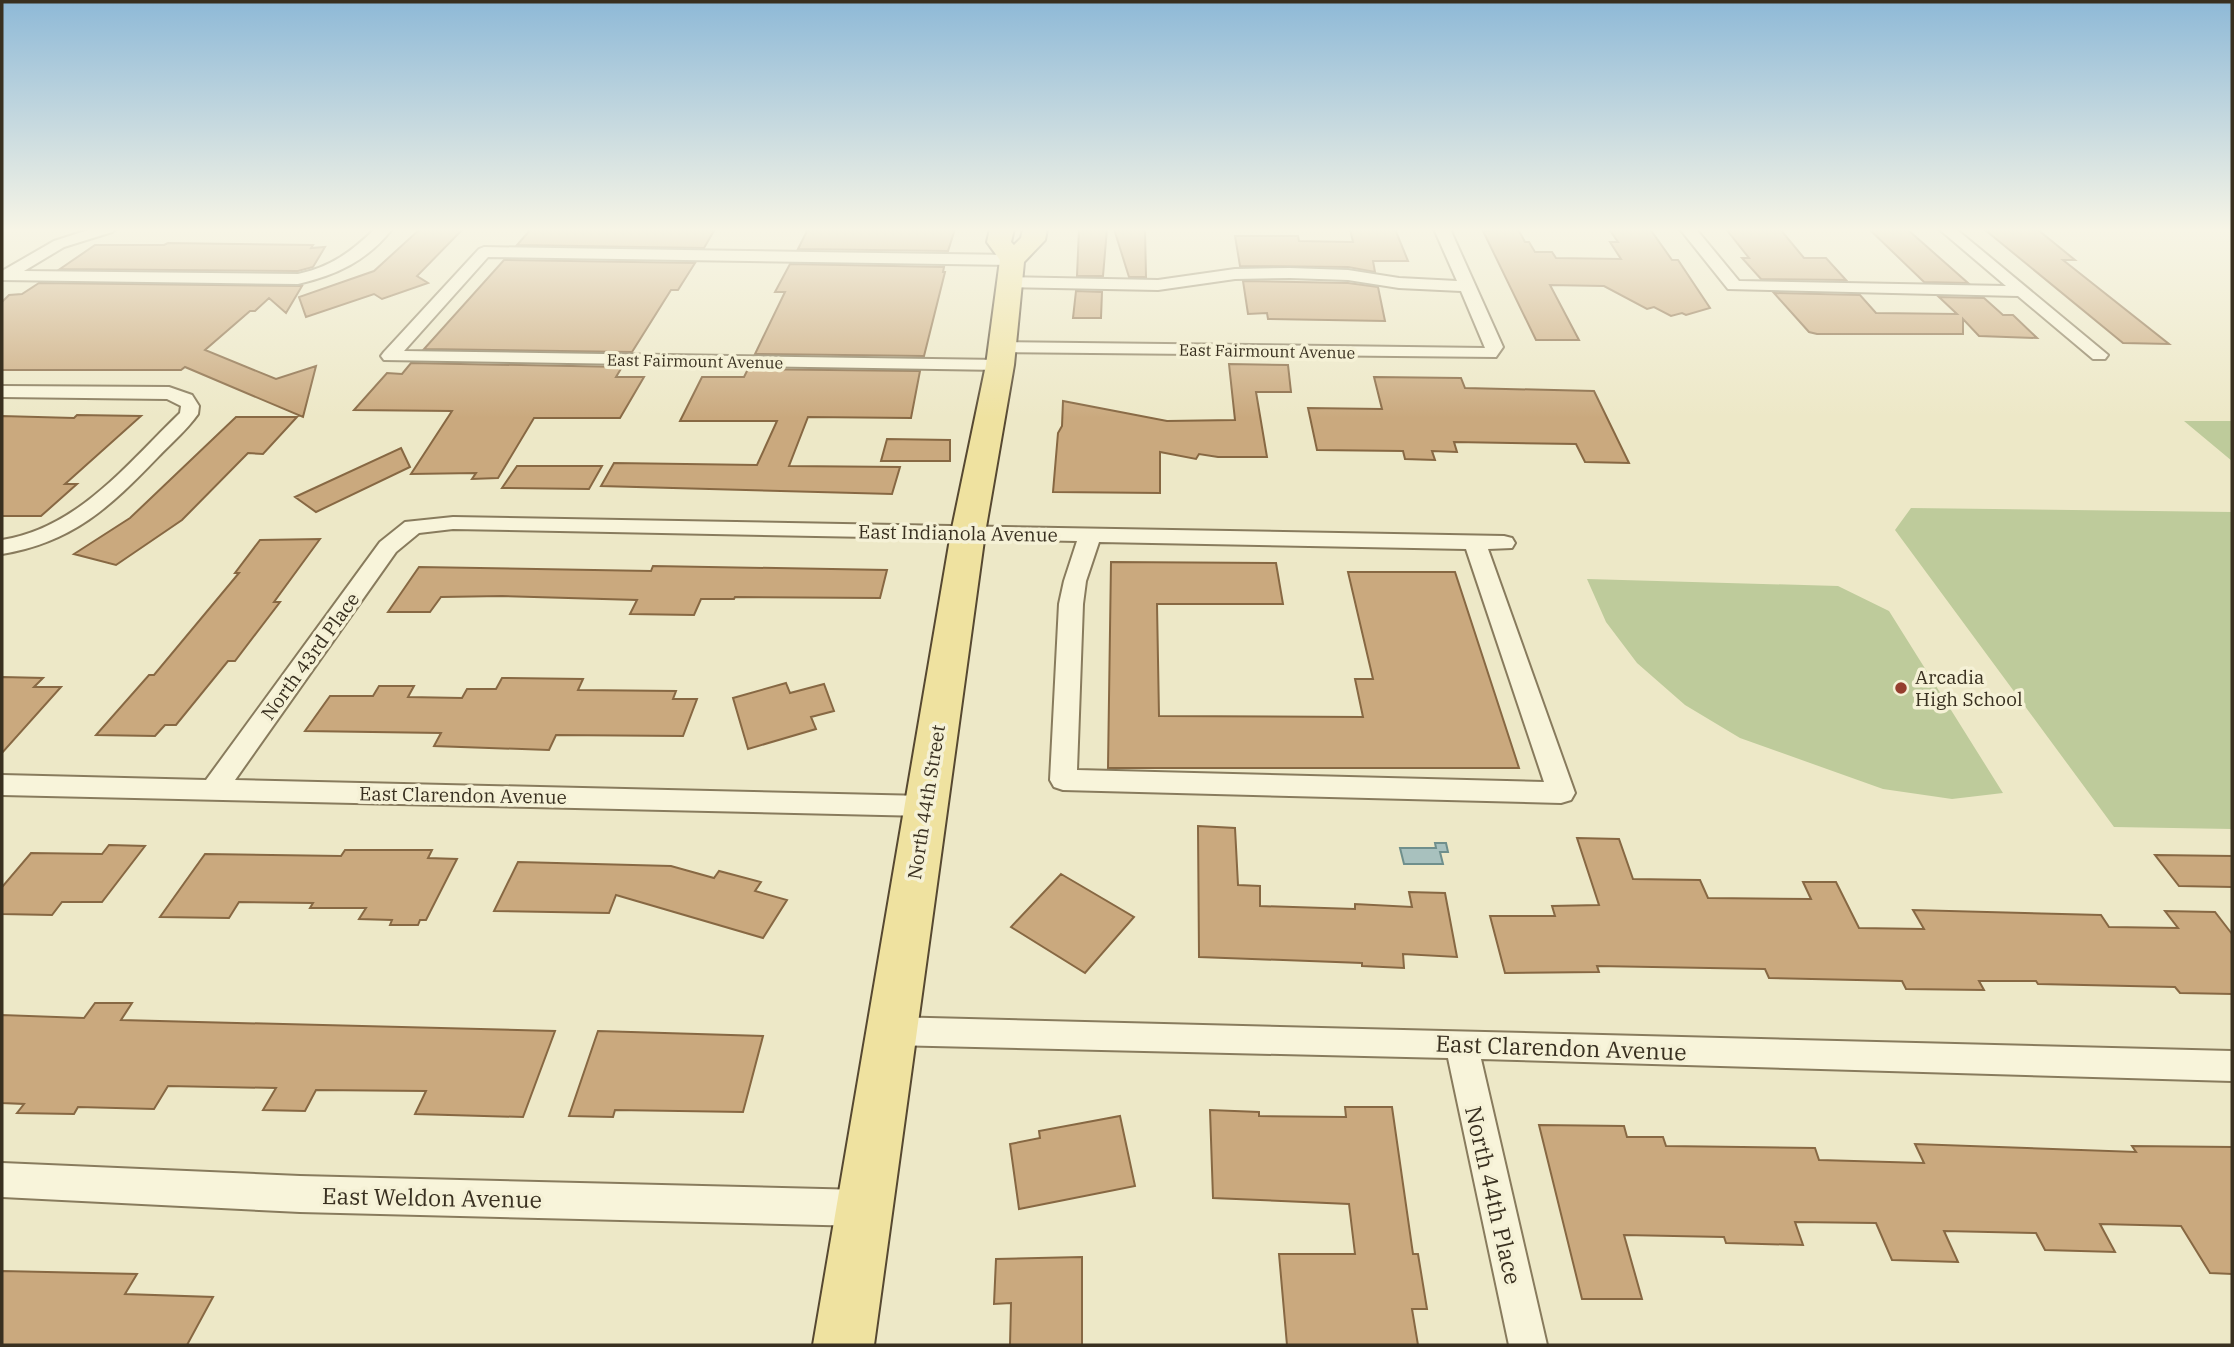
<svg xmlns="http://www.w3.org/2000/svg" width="2234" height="1347" viewBox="0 0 2234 1347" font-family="'IBM Plex Serif',serif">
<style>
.green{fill:#becb9b}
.water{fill:#a8c1be;stroke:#6f8f8c;stroke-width:2}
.building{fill:#caa97e;stroke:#876843;stroke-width:2}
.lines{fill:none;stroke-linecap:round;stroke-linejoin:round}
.minor-casing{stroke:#887b5d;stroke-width:4}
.primary-casing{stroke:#564831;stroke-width:4}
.minor{fill:#f8f4da;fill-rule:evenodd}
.primary{fill:#efe2a0;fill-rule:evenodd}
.poi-dot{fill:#953e2e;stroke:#f5f1d6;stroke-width:2.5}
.labels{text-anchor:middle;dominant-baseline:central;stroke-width:7;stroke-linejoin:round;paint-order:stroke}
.far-street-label{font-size:16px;fill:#393020;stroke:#f5f1d6}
.street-label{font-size:19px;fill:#393020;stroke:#f5f1d6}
.poi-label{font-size:19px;fill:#393020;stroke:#f5f1d6;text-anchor:start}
.near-street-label{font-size:23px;fill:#393020;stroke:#f5f1d6}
</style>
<rect width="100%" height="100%" fill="#ede8c7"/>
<path class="green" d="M2184,421H2232V461Z
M1911,508L2232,512V829L2114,827L1895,530Z
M1587,579L1838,586L1889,611L2003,793L1952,799L1883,789L1740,738L1685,705L1637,663L1606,622Z"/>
<path class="water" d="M1435,843H1446L1448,852H1440L1443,864H1404L1400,848H1436Z"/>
<path class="building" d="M420,229H463L417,276L428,283L382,299L374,294L306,317L299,297L374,271Z
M531,229H715L704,248L517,245Z
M808,229H955L948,251L798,249Z
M1079,229H1107L1103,276H1077Z
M1114,229H1145L1146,277H1129Z
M1350,229H1395L1408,261H1373L1375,272L1348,267L1240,266L1235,236H1298L1299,241L1353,242Z
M1488,229H1518L1525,242H1529L1535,252H1552L1556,258L1621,259L1610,242H1618L1609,229H1650L1672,260H1678L1710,308L1686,315L1682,313L1671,316L1654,307L1647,309L1604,286L1550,285L1579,340H1536L1483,231H1489Z
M1726,229H1780L1804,258H1826L1846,280L1761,279L1742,258H1749Z
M1869,229H1907L1968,283L1924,282Z
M1984,229H2037L2075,260H2063L2169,344L2123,343Z
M168,243L313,245L311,248L325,247L313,267L298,271L60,269L95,245H164Z
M504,260L695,263L678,290H671L632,352L424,349Z
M790,264L944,267L943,272H945L924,356L755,354L785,292H775Z
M1243,281L1348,283L1378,287L1385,321L1268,319L1267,313L1248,314Z
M39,283L302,286L286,313L269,298L255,311H250L205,350L276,379L316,366L303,417L185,367L181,370H2V302L9,295L22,294Z
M1076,291L1102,292L1101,318H1073Z
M1774,293L1860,295L1876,313L1957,314L1939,297L1984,298L2003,315H2013L2037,338L1979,336L1963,319V334H1817L1809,332Z
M411,363L622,367L616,377H644L620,418H534L498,478L472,479L476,473L411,474L452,411L354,410L387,373L402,374Z
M1229,364L1288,365L1291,392H1256L1267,457H1218L1199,454L1196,459L1160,452V493L1053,492L1058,433L1062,426L1063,401L1167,421L1235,420Z
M748,369L920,371L911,418L808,417L789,466L900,467L892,494L601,486L614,463L757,465L777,421H680L702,377H744Z
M1374,377L1461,378L1465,388L1594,391L1629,463L1585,462L1576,444L1454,442L1457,452L1432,451L1435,460L1405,459L1403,451L1317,450L1308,408L1382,409Z
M77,415L141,416L65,484H77L41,516H2V416L74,418Z
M236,417H297L263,454L248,453L182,520L116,565L74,554L130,518Z
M887,439L950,440V461H881Z
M401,448L410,467L316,512L295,497Z
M517,466H602L589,489L502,488Z
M320,539L274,602H280L235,661H228L176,725H165L155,736L96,735L149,675H154L239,573H235L260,540Z
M1111,562L1276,563L1283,604H1157L1159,716L1363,717L1355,679H1373L1348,572H1455L1519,768H1108Z
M653,566L887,570L880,598L735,597L734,599H701L694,615L630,614L637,600L502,596L441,597L430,612H388L419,567L651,571Z
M2,677L43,678L34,687H61L2,753Z
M502,678L583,679L578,690L676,691L673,699H697L683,736L556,735L549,750L434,746L441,733L305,731L330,696H373L379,686H414L408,697L462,698L467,689H496Z
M786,683L790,693L824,684L834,711L811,717L816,729L748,749L733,698Z
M1198,826L1235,828L1238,885L1260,886V906L1355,909V904L1412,907L1409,892L1445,893L1457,957L1403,954L1404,968L1362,966V963L1199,957Z
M1577,838L1619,839L1633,879L1700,880L1708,898L1811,899L1803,882H1836L1859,928L1924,929L1913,910L2101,915L2109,927L2178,928L2165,911L2215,912L2232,934V994L2180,993L2175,987L2038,984L2036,981H1979L1984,990L1906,989L1902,981L1769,978L1765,969L1597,966L1599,972L1505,973L1490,916H1555L1552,906L1599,905Z
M109,845L145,846L102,902H62L52,915L2,914V887L31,853L102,854Z
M345,850H432L428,858L457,859L426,920H420L418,925H390L392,920L359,919L366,908H310L313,903L239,902L229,918L160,917L205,854L341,856Z
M2155,855L2232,856V887L2179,886Z
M518,862L671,866L714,878L719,871L761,882L755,891L787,900L763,938L616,895L609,913L494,911Z
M1061,874L1134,917L1085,973L1011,927Z
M95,1003H132L121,1020L555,1031L523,1117L415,1114L426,1091L316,1090L305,1111L263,1110L276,1088L168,1086L154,1109L78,1107L74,1114L17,1113L24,1104L2,1103V1015L84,1018Z
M598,1031L763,1036L743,1112L615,1110L613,1117L569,1116Z
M1345,1107H1392L1413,1254H1418L1427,1309H1412L1418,1345H1287L1279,1254H1355L1349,1204L1213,1198L1210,1110L1259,1112V1116L1346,1117Z
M1120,1116L1135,1186L1019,1209L1010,1144L1040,1138L1039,1131Z
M1539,1125L1624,1126L1627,1137H1663L1666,1146L1815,1148L1819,1160L1924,1163L1915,1144L2136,1152L2132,1146L2232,1147V1274L2210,1273L2181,1226L2100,1224L2115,1252L2045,1250L2036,1233L1944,1231L1958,1262L1892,1260L1876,1223L1795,1222L1803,1245L1726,1243L1724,1237L1624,1235L1642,1299H1582Z
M1082,1257V1345H1010L1011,1303L994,1304L996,1259Z
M2,1271L137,1274L125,1294L213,1297L187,1345H2Z"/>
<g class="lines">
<g class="minor-casing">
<path id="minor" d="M91,229H115L112,232L64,247L24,271L298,274C331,267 351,252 375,229H392C367,261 336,275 298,284L2,280V271L54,241Z
M1434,229H1450L1503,347L1496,357L1002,352L993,347L1002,342L1485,348L1461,291L1399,288L1348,280L1290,278L1235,279L1158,290L1009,287L1001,282L1009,277L1158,280L1235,269L1290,268L1348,270L1399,278L1457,281Z
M1680,229H1696L1739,281L2006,286L1939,229H1956L2108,355L2105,359H2093L2018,296L1728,289Z
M484,247L1012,255L1020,260L1012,265L488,257L404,351L1000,360L1009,365L1000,370L384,360L381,356L384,352L479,249Z
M2,386L169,387L192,395L199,406L198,414C187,430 171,443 158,457C110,507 73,542 2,554V540C78,528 127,464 180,413L181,406L167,399L2,397Z
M453,517L1504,536L1512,538L1515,543L1512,548L1488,549L1575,793L1571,800L1561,803L1063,790L1054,787L1050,780L1059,604L1064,581L1077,541L453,529L419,533L396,552L235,780L925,796L935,799L939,806L935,813L925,816L2,795V775L206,780L380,542L405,522ZM1099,542L1466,549L1544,782L1077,770L1083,604L1086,581Z
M890,1017L2232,1051V1081L1481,1059L1547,1345H1509L1448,1058L890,1045L879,1041L874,1031L879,1021Z
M2,1163L300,1176L863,1190L876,1195L881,1208L876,1221L863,1226L300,1212L2,1197Z"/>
</g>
<g class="primary-casing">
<path id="primary" d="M990,229H1014L1011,242L1014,245L1021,238L1023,229H1047L1045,240L1024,262L1014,365L985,533L874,1345H813L951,533L986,365L1000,260L987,242Z"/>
</g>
<use href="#minor" class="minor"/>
<use href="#primary" class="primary"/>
</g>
<linearGradient id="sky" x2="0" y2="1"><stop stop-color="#8eb9d7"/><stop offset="0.55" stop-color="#f7f5e6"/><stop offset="1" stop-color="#f7f5e6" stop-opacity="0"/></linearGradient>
<rect width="2234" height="418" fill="url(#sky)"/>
<circle class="poi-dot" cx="1901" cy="688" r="7"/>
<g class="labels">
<g class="far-street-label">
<text transform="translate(1267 351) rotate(1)">East Fairmount Avenue</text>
<text transform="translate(695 361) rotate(1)">East Fairmount Avenue</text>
</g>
<g class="street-label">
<text transform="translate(958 533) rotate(1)">East Indianola Avenue</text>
<text transform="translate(310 656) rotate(-54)">North 43rd Place</text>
<text transform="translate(463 795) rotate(1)">East Clarendon Avenue</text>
<text transform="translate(926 802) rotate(-81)">North 44th Street</text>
</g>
<g class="poi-label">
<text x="1915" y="677">Arcadia<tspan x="1915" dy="22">High School</tspan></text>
</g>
<g class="near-street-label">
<text transform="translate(1561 1047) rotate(2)">East Clarendon Avenue</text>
<text transform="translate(1494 1195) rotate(77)">North 44th Place</text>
<text transform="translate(432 1197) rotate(1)">East Weldon Avenue</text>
</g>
</g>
<rect width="2234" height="1347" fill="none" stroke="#393020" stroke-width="7"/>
</svg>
